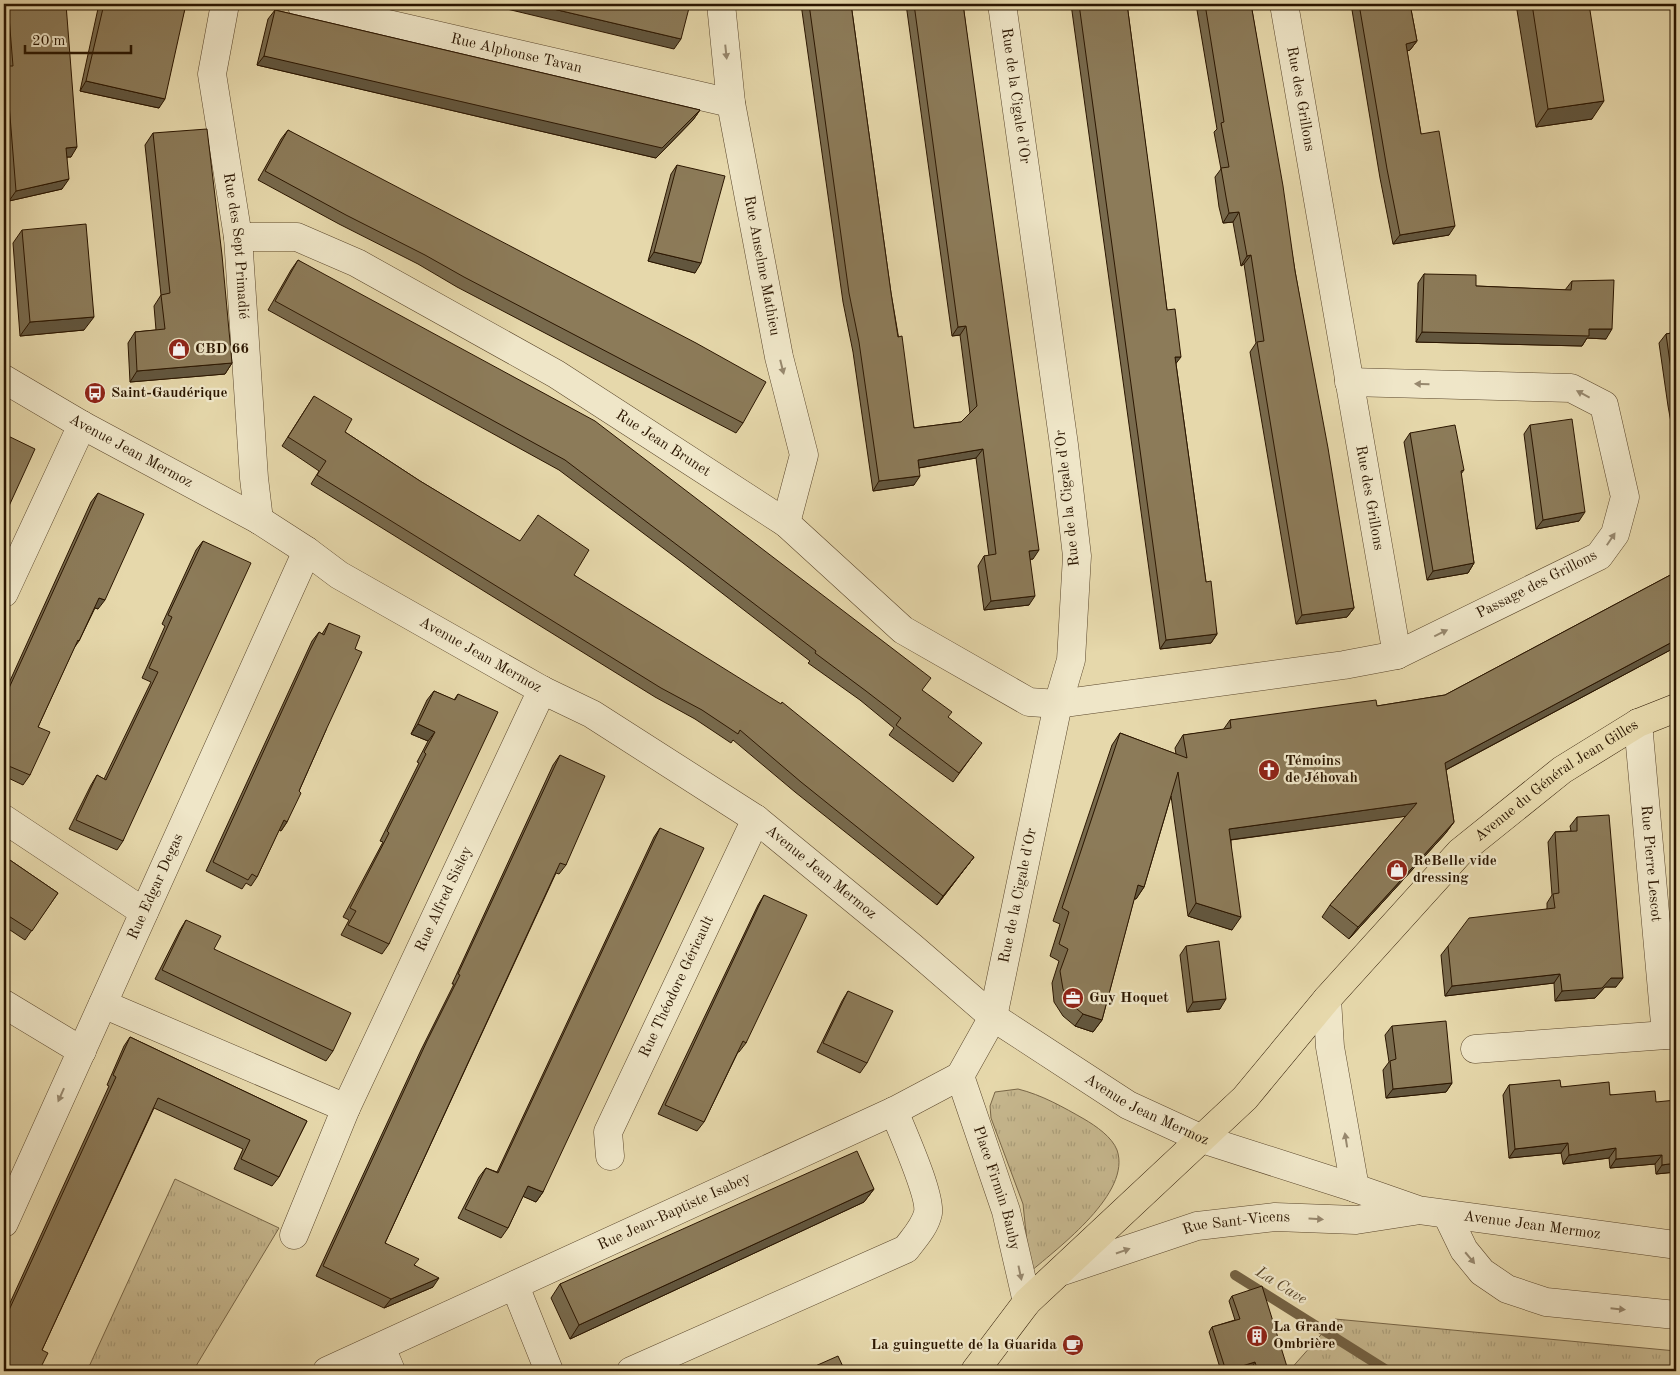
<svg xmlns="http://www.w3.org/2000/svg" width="1680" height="1375" viewBox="0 0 1680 1375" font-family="'Old Standard TT',serif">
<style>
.grass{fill:url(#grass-tufts);stroke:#786647}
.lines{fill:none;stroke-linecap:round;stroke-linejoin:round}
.stream{stroke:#756344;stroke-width:10}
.minor-casing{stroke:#5a462b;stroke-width:29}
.major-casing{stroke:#2b1600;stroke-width:29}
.minor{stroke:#efe6c8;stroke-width:28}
.major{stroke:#e6d8ab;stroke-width:28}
.wall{fill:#786a4d;stroke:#2b1600}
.shaded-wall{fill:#62563e;stroke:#2b1600}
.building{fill:#8c7b59;stroke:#2b1600}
.oneway{fill:#97886e}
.labels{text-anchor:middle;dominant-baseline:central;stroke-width:4.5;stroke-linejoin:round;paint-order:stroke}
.street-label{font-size:15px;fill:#2b1600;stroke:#efe6c8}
.poi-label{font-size:15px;font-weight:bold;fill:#2b1600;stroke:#efe6c8;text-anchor:start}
.water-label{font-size:16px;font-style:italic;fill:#5c492d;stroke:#efe6c8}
</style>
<defs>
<pattern id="grass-tufts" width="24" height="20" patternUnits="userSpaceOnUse" patternTransform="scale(1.25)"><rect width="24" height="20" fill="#c6b78e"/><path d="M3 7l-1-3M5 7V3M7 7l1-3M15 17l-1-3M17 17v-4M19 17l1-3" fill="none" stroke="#aa9d79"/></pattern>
</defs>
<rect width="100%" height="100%" fill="#e6d8ab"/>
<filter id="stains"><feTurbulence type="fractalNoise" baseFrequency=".004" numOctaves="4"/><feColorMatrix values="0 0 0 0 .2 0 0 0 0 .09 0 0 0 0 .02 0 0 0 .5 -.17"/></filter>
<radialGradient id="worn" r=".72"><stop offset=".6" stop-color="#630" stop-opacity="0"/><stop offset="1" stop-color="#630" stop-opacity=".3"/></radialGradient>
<path class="grass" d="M1018,1089C1042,1095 1063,1107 1084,1119C1096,1126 1112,1137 1117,1150C1132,1193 1059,1247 1030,1272L1023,1204L991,1118L990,1106L995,1092Z
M175,1179L279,1228L193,1371H87Z
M1335,1319L1676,1351V1371H1289Z"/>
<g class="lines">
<path class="stream" d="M1235,1275L1388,1371"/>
<g class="minor-casing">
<g id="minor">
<path id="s1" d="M225,4L212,74L238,237L254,478L259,520"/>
<path id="s2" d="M301,4L731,103"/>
<path id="s3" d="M721,4L731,103L779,357L804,455L786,523"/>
<path id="s4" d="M238,237H297L357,263L556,374L786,523L903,630L1029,702L1058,704L1344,665L1397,655L1284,4"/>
<path id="s5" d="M4,379L82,425L259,520L307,551L339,575L542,690L592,714L756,819L912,947L993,1017L1128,1105L1202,1139L1355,1188L1418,1210L1676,1245"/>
<path d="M1349,382L1571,388L1604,405L1625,497L1615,534L1599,556L1397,655"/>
<path d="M4,593L82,425"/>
<path id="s6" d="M1638,723L1666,1035"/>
<path d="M4,819L144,912"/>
<path d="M1327,999L1330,1047L1355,1188"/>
<path d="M4,1004L82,1051"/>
<path d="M103,1004L346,1108"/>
<path d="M1475,1049L1666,1035L1676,1036"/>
<path id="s7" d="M960,1076L1006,1211L1027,1302"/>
<path id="s8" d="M610,1156L608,1132L756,819"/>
<path d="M1447,1215L1464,1250L1482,1272L1507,1289L1546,1302L1676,1315"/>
<path id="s9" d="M4,1223L307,551"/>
<path id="s10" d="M294,1235L346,1108L542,690"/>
<path id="s11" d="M1060,1272L1197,1226L1275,1217L1356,1220L1414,1211"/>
<path d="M515,1286L549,1371"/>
<path d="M381,1347L391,1371"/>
<path id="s12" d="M327,1371L894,1111L960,1076L993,1017L1058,704L1071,660L1077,556L1064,445L1002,4"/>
<path d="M631,1371L906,1249C914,1238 925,1227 928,1213C931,1195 902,1131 894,1111"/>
</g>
</g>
<g class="major-casing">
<g id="major">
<path id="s13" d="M975,1371L1027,1302L1245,1098L1327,999L1460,852L1562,770L1638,723L1676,708"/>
</g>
</g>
<use href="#minor" class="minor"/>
<use href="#major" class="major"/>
</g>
<path class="wall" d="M4,4H66L71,157H67L62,189L9,201L4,129V69L6,66L4,40Z
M99,4H186L159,108L80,91Z
M801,4H851L891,293L914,428L961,422L970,413L960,335L952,336L906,4H963L1033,559H1030L1029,605L984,610L978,566L984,556H989L976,458L919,468L914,485L873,491L853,352L843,302Z
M1071,4H1127L1167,310L1176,364L1206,582L1217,634L1211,643L1160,649Z
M1196,4H1251L1295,271L1354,608L1347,617L1296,624L1250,352L1256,343L1244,264L1241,266L1233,222L1223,223L1219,207L1215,177L1221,169L1214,132L1217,129Z
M1351,4H1410L1417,41L1410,50L1407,51L1421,134L1449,235L1393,244L1380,178Z
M1516,4H1589L1592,119L1536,127Z
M275,10L700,110L693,120L656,158L257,65L268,19Z
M288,130L743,423L736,433L457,287L418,264L339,224L258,180L281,139Z
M153,133L232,363L225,374L130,382L128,343L135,332L156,330L154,306L161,295L145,145Z
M677,165L695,273L648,261L671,174Z
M22,230L84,330L20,336L13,243Z
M298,260L922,690L948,717L975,752L953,782L889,735L894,728L860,700L808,663L810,661L683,563L559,470L268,310L291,270Z
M1424,274L1476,286L1565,290L1572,281L1606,339L1587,338L1582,346L1416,342L1418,283Z
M1676,332V450L1668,406L1659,343L1666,334Z
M314,396L345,432L420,481L574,575L974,857L967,866L937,905L795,792L733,740L731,743L695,719L655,697L311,484L319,471L282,446Z
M1530,425L1579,521L1536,529L1524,434Z
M1410,433L1464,470L1461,474L1474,563L1468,573L1427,580L1404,442Z
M98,493V609L95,608L79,641L74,648L38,727L30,775L23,785L4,776V694L91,502Z
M203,541L123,841L117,850L69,829L91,785L97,775L104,779L151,682L142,678L165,626L162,624L196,550Z
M1676,572V647L1446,770L1454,822L1445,834L1349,939L1322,917L1330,905L1406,816L1231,840L1232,930L1188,916L1171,796L1144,887L1136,899H1134L1102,1020L1093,1032L1075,1026L1063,1016L1054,1002L1052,983L1059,961L1050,956L1060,924L1053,921L1112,745L1120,733L1176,754L1175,748L1183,735L1223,730L1230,720L1377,706L1445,695Z
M329,623L326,730L299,791L287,822L281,831L279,830L257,877L251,886L246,883L242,889L206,871L312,641L319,632L322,634Z
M434,691L454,700L458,694L389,944L382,954L341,935L349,920L343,917L383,842L380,841L419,763L417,762L428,741L411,734L427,700Z
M560,755L566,865L559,874L556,873L385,1243L415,1265L433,1287L384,1308L316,1276L421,1050L454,984H452L553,765Z
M1577,817L1616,987H1605L1595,998L1555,1001L1554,983L1445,996L1441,955L1448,946L1547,909V903L1552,895L1548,842L1555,832L1571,831L1570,826Z
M660,828L543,1192L536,1202L523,1196L508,1228L501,1238L458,1218L479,1177L486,1168L497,1172L654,837Z
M4,856L58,893L25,940L4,926Z
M764,895L746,1043L739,1052H738L704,1122L697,1131L658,1114L758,905Z
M186,920L214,949L333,1051L326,1061L155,979L180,930Z
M1186,946L1220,1009L1187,1012L1180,955Z
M848,991L867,1063L860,1073L817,1052L842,1001Z
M1392,1026L1452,1083L1446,1092L1386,1098L1383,1070L1389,1062L1385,1035Z
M130,1037L307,1121L279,1177L272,1186L234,1169L243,1149L154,1108L42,1350L4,1371V1316L109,1086L107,1085L124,1046Z
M1509,1085L1561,1087L1656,1102L1676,1172L1656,1174L1655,1164L1610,1168L1609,1158L1563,1164L1561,1153L1509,1158L1503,1095Z
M874,1189L864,1202L570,1339L551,1298L560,1284Z
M1232,1296L1288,1370L1292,1371H1253L1252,1367L1237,1371H1221L1209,1332L1212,1327L1235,1320L1229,1301Z"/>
<path class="shaded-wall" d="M486,4H532L681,39L674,49Z
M1417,41L1410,50L1400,53L1406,44Z
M264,56L700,110L693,120L656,158L257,65Z
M86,81L165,99L159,108L80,91Z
M1604,101L1592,119L1536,127L1548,109Z
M77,147L71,157H59L66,148Z
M69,179L62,189L9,201L16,191Z
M1239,212L1233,222L1223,223L1229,213Z
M1455,226L1449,235L1393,244L1400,235Z
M654,252L701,263L695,273L648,261Z
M1251,255L1244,264L1241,266L1247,256Z
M94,317L84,330L20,336L30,322Z
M966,326L960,335L952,336L958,327Z
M1589,329H1612L1606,339L1587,338L1582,346L1416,342L1422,332Z
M1175,357H1181L1174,366Z
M232,363L225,374L130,382L137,371Z
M983,449L976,458L912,469L918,460Z
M920,476L914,485L873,491L879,481Z
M1585,512L1579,521L1536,529L1543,520Z
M1039,550L1033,559L1023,560L1029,551Z
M1474,563L1468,573L1427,580L1433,571Z
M1035,596L1029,605L984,610L991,601Z
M99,598L105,600L98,609L93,607Z
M1354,608L1347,617L1296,624L1302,615Z
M1217,634L1211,643L1160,649L1166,640Z
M1676,640V647L1436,775L1445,763Z
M418,724L435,732L428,741L411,734Z
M1417,803L1408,816L1221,841L1229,829Z
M284,820L287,822L281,831L278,829Z
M1454,822L1445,834L1349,939L1358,927Z
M974,857L967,866L937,905L943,896Z
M1138,885L1144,887L1136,899L1130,897Z
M1196,903L1241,917L1232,930L1188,916Z
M1560,974L1554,983L1445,996L1452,986Z
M1611,978H1623L1616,987H1605L1595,998L1555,1001L1562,991Z
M1226,999L1220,1009L1187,1012L1193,1002Z
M1083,1014L1102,1020L1093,1032L1075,1026Z
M1452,1083L1446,1092L1386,1098L1393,1089Z
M1568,1143L1561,1153L1509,1158L1515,1149Z
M1616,1148L1609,1158L1563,1164L1569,1155Z
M1662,1155L1655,1164L1610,1168L1616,1159Z
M1676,1163V1172L1656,1174L1662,1165Z
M528,1186L543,1192L536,1202L522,1196Z
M874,1189L864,1202L570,1339L579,1325Z
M439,1278L433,1287L384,1308L391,1299Z
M1255,1362L1252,1367L1237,1371H1226Z"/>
<path class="building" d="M8,4H66L77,147L66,148L69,179L16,191L6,66H13Z
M104,4H186L165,99L86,81Z
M532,4H689V8L681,39Z
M809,4H851L891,293L898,337L902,336L914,428L961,422L977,406L966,326L958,327L914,4H963L1039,550L1029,551L1035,596L991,601L984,556L996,554L983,449L918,460L920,476L879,481L859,342L849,293Z
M1079,4H1127L1156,221L1167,310L1175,309L1181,357H1175L1206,582L1211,581L1217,634L1166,640Z
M1205,4H1251L1283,186L1295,271L1328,448L1354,608L1302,615L1257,342L1264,341L1251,255L1247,256L1239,212L1229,213L1226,197L1221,168L1229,167L1221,123L1224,122Z
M1359,4H1410L1417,41L1406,44L1421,134L1439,131L1455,226L1400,235L1387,169Z
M1532,4H1589L1604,101L1548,109Z
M275,10L700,110L662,148L264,56Z
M207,129L222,255L232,363L137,371L135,332L165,329L161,295L170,293L153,133Z
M288,130L696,343L766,382L743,423L464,277L425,255L346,215L265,171Z
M677,165L725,176L701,263L654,252Z
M86,224L94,317L30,322L22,230Z
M298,260L595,421L931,678L922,690L952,712L948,717L982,743L959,773L896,725L901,718L866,691L815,653L816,651L689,554L565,460L275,301Z
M1424,274L1476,275V286L1571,290L1572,281L1614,280L1612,329H1589V336L1422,332Z
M1676,332V406L1666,334Z
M314,396L352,419L345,432L420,481L520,541L538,515L589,550L574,575L781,704L782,702L974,857L943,896L801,782L740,730L738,734L702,710L661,688L317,475L326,461L288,437Z
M1572,419L1585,512L1543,520L1530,425Z
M1455,425L1464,470L1461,471L1474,563L1433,571L1410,433Z
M4,434L35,449L4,517Z
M98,493L144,514L105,600L99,598L79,641L78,640L38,727L50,732L30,775L4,764V699Z
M203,541L251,563L123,841L76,820L97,775L106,780L158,672L149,668L172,617L168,615Z
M1676,572V640L1445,763L1454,822L1358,927L1330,905L1417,803L1229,829L1241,917L1196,903L1178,772L1144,887L1138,885L1102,1020L1083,1014L1071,1004L1063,989L1060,971L1068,949L1059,944L1069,912L1062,908L1120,733L1187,758L1183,735L1231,728L1230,720L1376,700L1377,706L1445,695Z
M329,623L360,636L355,649L362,652L326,730L299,791L301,793L287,822L284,820L257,877L252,874L248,880L213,862L309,652L319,632L324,635Z
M434,691L455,700L458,694L498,712L389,944L348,925L356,911L350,908L389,833L387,831L426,754L424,752L435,732L418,724Z
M560,755L605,776L566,865L560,863L385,1243L419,1259L414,1265L439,1278L391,1299L323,1266L427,1041L460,975L458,974Z
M1609,815L1623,978H1611L1602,988L1562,991L1560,974L1452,986L1448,946L1469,918L1555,908L1553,894L1559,893L1555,832L1577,831V817Z
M660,828L704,848L543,1192L528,1186L508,1228L465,1209L486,1168L498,1173Z
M4,856L58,893L32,931L4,913Z
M764,895L807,915L746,1043L743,1041L704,1122L665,1105Z
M186,920L221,936L214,949L351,1013L333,1051L162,970Z
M1219,941L1226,999L1193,1002L1186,946Z
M848,991L893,1011L867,1063L823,1043Z
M1446,1021L1452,1083L1393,1089L1390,1061L1396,1059L1392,1026Z
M130,1037L307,1121L279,1177L241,1159L250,1140L158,1098L42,1350L48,1353L39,1371H4V1321L116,1077L113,1075Z
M1560,1080L1561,1087L1609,1082L1610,1095L1655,1091L1656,1102L1676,1100V1163L1662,1165V1155L1616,1159V1148L1569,1155L1568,1143L1515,1149L1509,1085Z
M4,1088L9,1091L4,1101Z
M857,1151L874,1189L579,1325L560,1284Z
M1262,1286L1288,1370L1292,1371H1258L1255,1362L1226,1371L1212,1327L1240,1319L1232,1296Z
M838,1356L845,1371H804Z
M372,1367L374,1371H362Z"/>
<defs><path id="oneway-solid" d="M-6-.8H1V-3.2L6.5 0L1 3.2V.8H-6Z" transform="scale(1.25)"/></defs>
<g class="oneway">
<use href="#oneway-solid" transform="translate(726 52) rotate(84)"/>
<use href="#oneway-solid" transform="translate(782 367) rotate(76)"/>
<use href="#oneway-solid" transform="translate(1422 384) rotate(-178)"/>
<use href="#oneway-solid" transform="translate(1583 394) rotate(-152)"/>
<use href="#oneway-solid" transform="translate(1611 539) rotate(-56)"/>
<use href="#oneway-solid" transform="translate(1441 633) rotate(-26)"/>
<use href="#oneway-solid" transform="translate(61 1095) rotate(114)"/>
<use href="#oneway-solid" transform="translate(1346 1140) rotate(-99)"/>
<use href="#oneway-solid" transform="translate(1316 1219) rotate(3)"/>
<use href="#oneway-solid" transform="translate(1123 1251) rotate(-19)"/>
<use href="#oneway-solid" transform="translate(1470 1258) rotate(50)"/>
<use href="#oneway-solid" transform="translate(1020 1273) rotate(78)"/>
<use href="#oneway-solid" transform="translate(1618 1309) rotate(6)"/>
</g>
<defs>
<g id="shop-disc" transform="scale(1.125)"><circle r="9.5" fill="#8f2418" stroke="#efe6c8"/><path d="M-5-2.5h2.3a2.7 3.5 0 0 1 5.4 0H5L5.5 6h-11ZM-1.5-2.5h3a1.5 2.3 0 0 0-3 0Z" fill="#fff"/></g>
<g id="bus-disc" transform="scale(1.125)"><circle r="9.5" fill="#8f2418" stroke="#efe6c8"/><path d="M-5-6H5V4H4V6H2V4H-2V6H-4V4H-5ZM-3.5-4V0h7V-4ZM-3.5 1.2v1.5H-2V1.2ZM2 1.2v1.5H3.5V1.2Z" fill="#fff"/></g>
<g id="church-disc" transform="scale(1.125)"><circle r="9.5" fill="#8f2418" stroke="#efe6c8"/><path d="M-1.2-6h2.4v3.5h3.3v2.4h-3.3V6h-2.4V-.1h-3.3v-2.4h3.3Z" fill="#fff"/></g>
<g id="office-disc" transform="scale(1.125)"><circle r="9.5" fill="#8f2418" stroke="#efe6c8"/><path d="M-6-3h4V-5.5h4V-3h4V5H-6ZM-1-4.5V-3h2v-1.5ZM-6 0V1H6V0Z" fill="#fff"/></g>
<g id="building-disc" transform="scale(1.125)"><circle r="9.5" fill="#8f2418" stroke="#efe6c8"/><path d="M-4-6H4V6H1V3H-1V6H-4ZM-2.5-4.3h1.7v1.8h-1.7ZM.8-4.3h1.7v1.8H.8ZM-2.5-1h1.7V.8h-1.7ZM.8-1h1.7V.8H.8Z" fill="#fff"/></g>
<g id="cafe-disc" transform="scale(1.125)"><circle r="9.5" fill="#8f2418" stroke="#efe6c8"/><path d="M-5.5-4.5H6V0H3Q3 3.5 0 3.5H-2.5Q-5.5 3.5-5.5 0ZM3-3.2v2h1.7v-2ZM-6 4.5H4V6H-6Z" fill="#fff"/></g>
</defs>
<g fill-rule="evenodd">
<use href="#shop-disc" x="179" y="349"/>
<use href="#bus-disc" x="95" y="393"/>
<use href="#church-disc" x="1269" y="770"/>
<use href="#shop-disc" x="1397" y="870"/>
<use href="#office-disc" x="1073" y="998"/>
<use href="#building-disc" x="1257" y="1336"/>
<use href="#cafe-disc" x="1073" y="1345"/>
</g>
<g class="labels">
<g class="street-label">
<text stroke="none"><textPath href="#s2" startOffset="221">Rue Alphonse Tavan</textPath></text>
<text transform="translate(1015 96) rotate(82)">Rue de la Cigale d'Or</text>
<text transform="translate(1300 99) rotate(80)">Rue des Grillons</text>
<text stroke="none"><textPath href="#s1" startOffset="245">Rue des Sept Primadié</textPath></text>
<text stroke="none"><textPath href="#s3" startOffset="265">Rue Anselme Mathieu</textPath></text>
<text stroke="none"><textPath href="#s4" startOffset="480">Rue Jean Brunet</textPath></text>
<text stroke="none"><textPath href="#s5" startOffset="146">Avenue Jean Mermoz</textPath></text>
<text transform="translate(1068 498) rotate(-96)">Rue de la Cigale d'Or</text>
<text transform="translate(1369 498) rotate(80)">Rue des Grillons</text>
<text transform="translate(1537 585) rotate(-27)">Passage des Grillons</text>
<text stroke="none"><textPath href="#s5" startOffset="551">Avenue Jean Mermoz</textPath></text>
<text stroke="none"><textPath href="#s13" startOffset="832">Avenue du Général Jean Gilles</textPath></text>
<text stroke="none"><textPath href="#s6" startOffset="141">Rue Pierre Lescot</textPath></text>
<text stroke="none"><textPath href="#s5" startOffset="956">Avenue Jean Mermoz</textPath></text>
<text stroke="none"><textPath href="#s9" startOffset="369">Rue Edgar Degas</textPath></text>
<text stroke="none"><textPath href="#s12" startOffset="890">Rue de la Cigale d'Or</textPath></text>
<text stroke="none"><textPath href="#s10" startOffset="368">Rue Alfred Sisley</textPath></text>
<text stroke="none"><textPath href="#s8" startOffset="185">Rue Théodore Géricault</textPath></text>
<text stroke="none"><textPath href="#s5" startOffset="1361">Avenue Jean Mermoz</textPath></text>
<text stroke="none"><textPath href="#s7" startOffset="118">Place Firmin Bauby</textPath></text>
<text stroke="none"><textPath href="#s12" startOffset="382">Rue Jean-Baptiste Isabey</textPath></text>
<text stroke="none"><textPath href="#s11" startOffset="184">Rue Sant-Vicens</textPath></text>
<text stroke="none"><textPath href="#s5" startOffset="1766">Avenue Jean Mermoz</textPath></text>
</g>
<g class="poi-label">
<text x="195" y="349">CBD 66</text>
<text x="111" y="393">Saint-Gaudérique</text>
<text x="1285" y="761">Témoins<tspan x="1285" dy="17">de Jéhovah</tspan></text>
<text x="1413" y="861">ReBelle vide<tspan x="1413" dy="17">dressing</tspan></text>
<text x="1089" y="998">Guy Hoquet</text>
<text x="1273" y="1327">La Grande<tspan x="1273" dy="17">Ombrière</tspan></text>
<text x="1057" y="1345" text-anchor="end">La guinguette de la Guarida</text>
</g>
<g class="water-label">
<text transform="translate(1281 1286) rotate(32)">La Cave</text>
</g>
</g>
<rect width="1680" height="1375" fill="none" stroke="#e6d8ab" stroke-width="20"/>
<rect x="5" y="5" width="1670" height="1365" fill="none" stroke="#2b1600" stroke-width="2.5"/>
<rect x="10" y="10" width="1660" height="1355" fill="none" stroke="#2b1600"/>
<path d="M25 45v8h106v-8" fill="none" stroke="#2b1600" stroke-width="2.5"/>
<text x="32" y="45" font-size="15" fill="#2b1600" stroke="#efe6c8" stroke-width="4" paint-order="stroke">20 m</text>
<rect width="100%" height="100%" filter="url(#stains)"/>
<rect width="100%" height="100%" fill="url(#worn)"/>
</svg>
